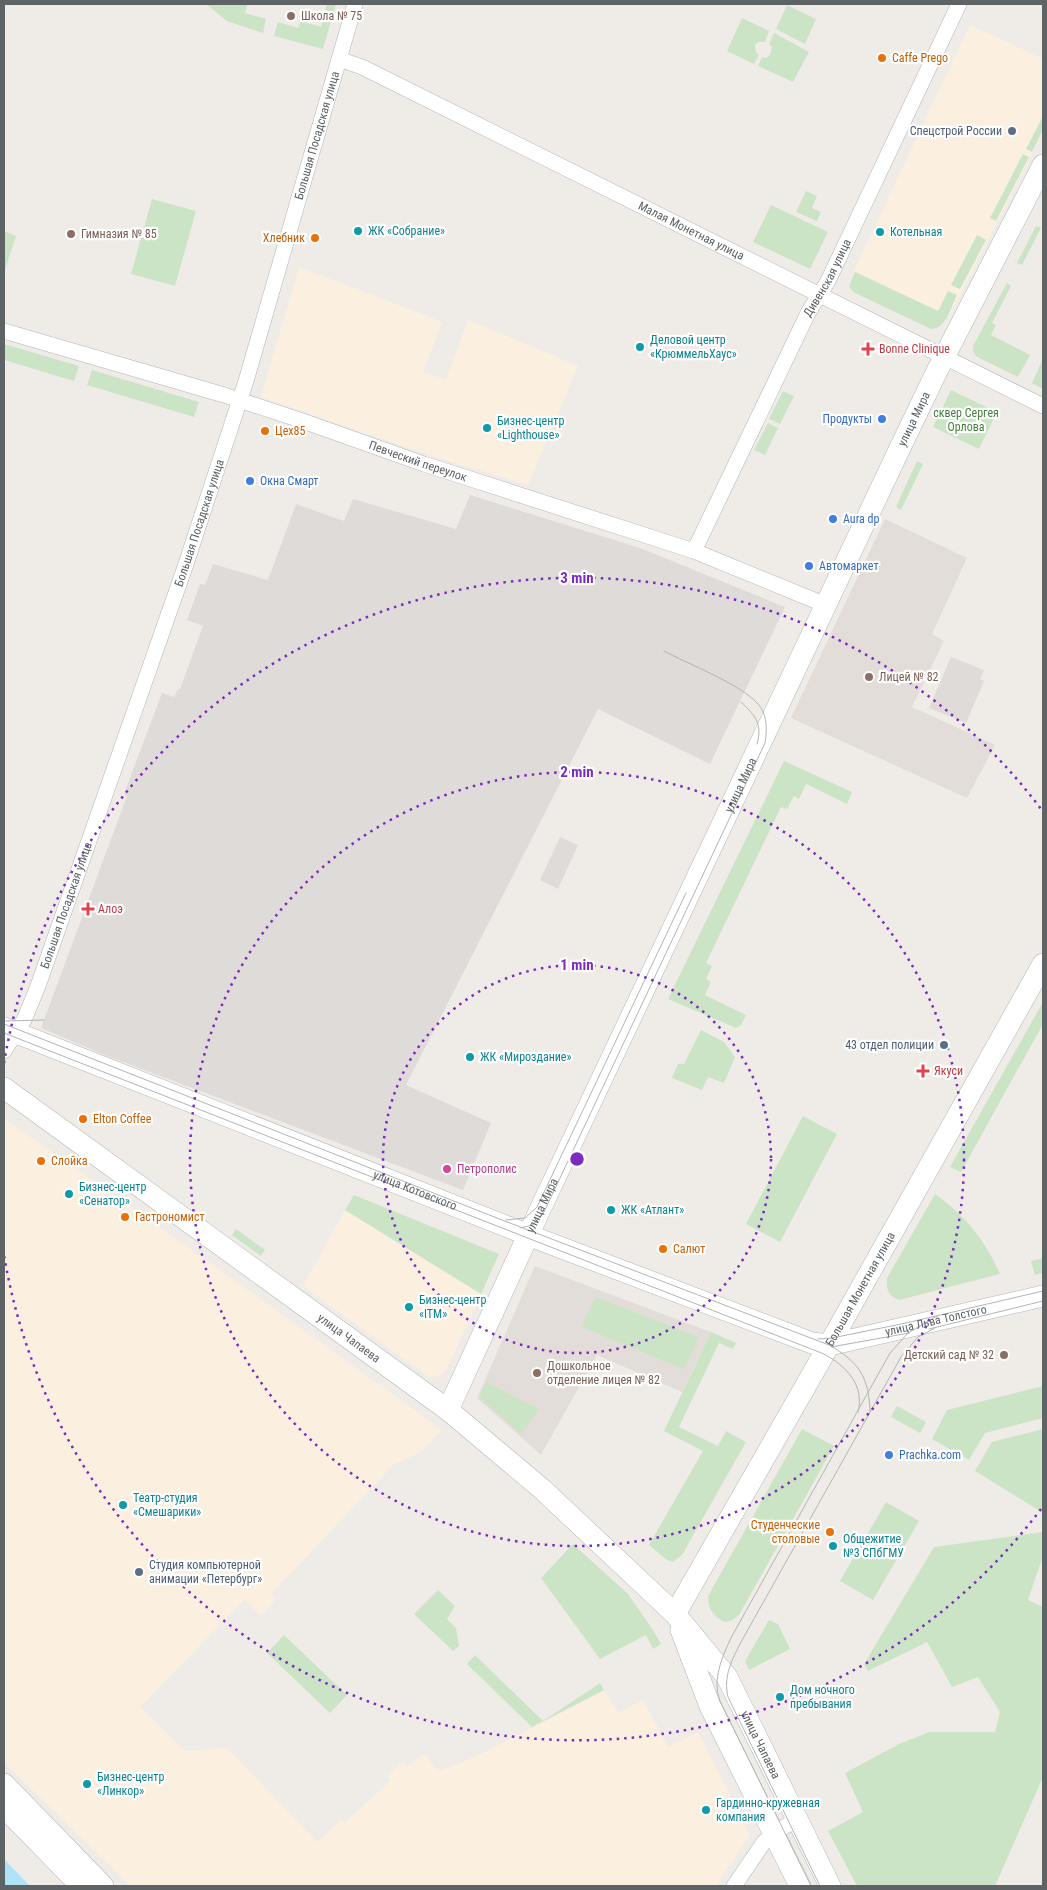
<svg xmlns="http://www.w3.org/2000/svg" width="1047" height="1890" viewBox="0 0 1047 1890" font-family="'Roboto Condensed',sans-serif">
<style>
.commercial{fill:#fbf0e0}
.industrial{fill:#dedbd9}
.education{fill:#e2ddd8}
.green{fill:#cbe4c6}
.water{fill:#afe4f7}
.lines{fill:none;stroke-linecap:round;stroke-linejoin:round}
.street-casing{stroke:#b2b5b8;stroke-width:16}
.secondary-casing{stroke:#b1b5b8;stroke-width:22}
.street{stroke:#fff;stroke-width:15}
.secondary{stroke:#fff;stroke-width:21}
.tram{stroke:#b3b4b4;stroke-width:1}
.ring{fill:none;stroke:#7b2cbf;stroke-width:2.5;stroke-dasharray:2.5 5}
.education-dot{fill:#8d6e63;stroke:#fff;stroke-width:2}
.food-dot{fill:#e8710a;stroke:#fff;stroke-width:2}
.service-dot{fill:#5c6f8a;stroke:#fff;stroke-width:2}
.culture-dot{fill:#0f9aa8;stroke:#fff;stroke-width:2}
.health-dot{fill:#e0444e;stroke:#fff;stroke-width:2}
.shop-dot{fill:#3f7fe0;stroke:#fff;stroke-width:2}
.hotel-dot{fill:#d1479c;stroke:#fff;stroke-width:2}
.labels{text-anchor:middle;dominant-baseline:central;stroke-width:4.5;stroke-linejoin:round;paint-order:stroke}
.education-label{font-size:12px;fill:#785e54;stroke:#fff;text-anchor:start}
.food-label{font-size:12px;fill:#c56008;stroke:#fff;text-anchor:start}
.service-label{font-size:12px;fill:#4e5e75;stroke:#fff;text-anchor:end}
.street-label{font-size:12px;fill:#5e6366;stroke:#fff}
.culture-label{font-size:12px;fill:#0d838f;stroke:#fff;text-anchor:start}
.health-label{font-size:12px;fill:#be3a42;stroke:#fff;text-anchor:start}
.park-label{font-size:12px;fill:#457f3d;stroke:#fff}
.shop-label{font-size:12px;fill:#366cbe;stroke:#fff;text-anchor:start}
.hotel-label{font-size:12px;fill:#b23c85;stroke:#fff;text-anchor:start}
.centre{fill:#7b2cbf;stroke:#fff;stroke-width:2.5}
.ring-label{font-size:15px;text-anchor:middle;font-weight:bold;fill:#7b2cbf;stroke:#fff;stroke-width:4.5;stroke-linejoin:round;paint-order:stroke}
</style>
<rect width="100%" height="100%" fill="#efece7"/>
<path class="commercial" d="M970,25L1043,59V132L949,316L854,271Z
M299,268L339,282L442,322L423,372L446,380L468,320L578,366L528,485L420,452L261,397Z
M4,1119L168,1233L442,1430L421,1452L394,1464L271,1594L276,1599L261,1616L245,1599L140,1707L185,1751L227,1748L317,1842L341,1820L344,1823L391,1781L387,1777L403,1761L406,1767L425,1754L438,1772L477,1756L604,1691L618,1713L643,1700L668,1747L698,1732L750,1835L716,1886H131L4,1762Z
M345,1210L481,1294L448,1367L443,1374L435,1377H429L303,1286Z"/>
<path class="industrial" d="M470,495L640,548L785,607L710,764L598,709L406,1085L491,1123L463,1190L107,1056L41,1028L127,796L124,794L162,693L174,697L178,689H180L203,626L187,620L200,584L205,585L213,564L268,580L296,504L344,521L353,499L456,529Z
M951,657L984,670L980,679L984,681L966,723L929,708Z
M560,837L578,845L558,889L540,880Z"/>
<path class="education" d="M885,519L967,558L932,634L944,641L912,707L995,745L967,798L791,718Z
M535,1266L711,1332L682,1392L597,1355L541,1455L477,1398Z"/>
<path class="green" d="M206,4L247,5L245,13L266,19L263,33L227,21Z
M327,4H336L323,49L274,36L278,22L298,28L301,21L321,27Z
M787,5L816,19L805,44L776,29Z
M742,18L769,31L765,42H758L755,45L756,53L759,55L754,64L727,51Z
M774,33L809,52L793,82L758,66L762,57L766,58L770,55L772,47L769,44Z
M1043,116V130L1032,152L1026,149Z
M1023,154L1029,157L996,221L990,218Z
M806,191L817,196L812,208L821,212L817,221L796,212Z
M152,199L196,211L175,286L131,274Z
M771,205L828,232L810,269L753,242Z
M1036,226L1041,228L1022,265L1017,263Z
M4,231L16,236L4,273Z
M977,235L986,240L960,289L951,285Z
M855,272L938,311L948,291L957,295C951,307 946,329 931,329L853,292L849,286Z
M1007,283L1011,286L992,323L996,325L991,335L1030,355L1018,377L977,357L973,352V346Z
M4,344L79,366L74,381L4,360Z
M1042,361L1043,362V389L1032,383Z
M92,370L199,402L194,417L87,385Z
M951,390L997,412L979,449L933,427Z
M783,391L794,396L780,424L769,419Z
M768,423L778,428L765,455L754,450Z
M917,461L923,464L901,510L896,507Z
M784,761L852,792L847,804L806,784L799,799L794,796L787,809L781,807L706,963L712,966L706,979L711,982L705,995L746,1015L741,1025L736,1028L668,999Z
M1043,1002V1024L961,1172L950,1167Z
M701,1030L724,1042L735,1057L724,1083L708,1077L702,1090L672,1078L678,1064H684Z
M803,1116L837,1134L780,1242L746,1224Z
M935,1194C965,1215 985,1240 1000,1274L899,1300C888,1296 886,1289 887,1278Z
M354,1195L499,1254L481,1294L345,1210Z
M236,1229L265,1250L261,1256L232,1235Z
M1043,1258V1273L1035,1275L1031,1261Z
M595,1297L699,1337L684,1369L582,1327Z
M711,1332L736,1343L733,1349L719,1343L679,1427L718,1446L726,1431L746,1442L682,1555L673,1562L667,1560L649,1545L703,1451L664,1431Z
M486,1382L539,1409L521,1434L479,1397Z
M1043,1386V1418L985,1433L969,1460L932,1439L947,1410Z
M897,1406L926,1422L920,1433L891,1417Z
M802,1429L834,1446L739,1615L733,1620L725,1622C713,1616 708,1610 708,1596Z
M1043,1429V1513L975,1471L992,1442Z
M886,1502L919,1521L873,1600L840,1581Z
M1043,1532V1556L1028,1600L1043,1607V1777L995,1886H857L828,1831L863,1812L845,1773L899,1744L930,1732H995L1000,1712L978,1677L952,1687L927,1642L868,1671L864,1664L934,1547Z
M573,1544L628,1594L651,1627L661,1644L653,1649L646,1635L600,1659L541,1578Z
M438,1590L455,1606L447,1619L456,1628L459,1646L453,1651L414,1614Z
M769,1620L778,1624L790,1649L749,1670L745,1661Z
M284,1635L347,1695L330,1713L267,1653Z
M475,1655L543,1721L600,1683L604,1690L532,1727L467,1664Z"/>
<path class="water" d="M4,1859L30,1886H4Z"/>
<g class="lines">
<g class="street-casing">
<g id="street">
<path id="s1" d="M339,59L362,67L1043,406"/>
<path id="s2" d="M4,331L224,395L297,419L424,464L694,551L826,605"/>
<path id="s3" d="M694,551L808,313L828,281L959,4"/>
<path id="s4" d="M4,1051L24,1020L38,986L185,567L246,381L355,4"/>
<path d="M734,1886L764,1842L773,1834L797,1819"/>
</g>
</g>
<g class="secondary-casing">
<g id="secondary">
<path id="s5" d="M4,1028L541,1240L812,1343L829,1345L1043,1296"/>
<path id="s6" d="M4,1088L448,1410L542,1489L675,1614L727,1677L830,1886"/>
<path id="s7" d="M448,1410L537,1216L899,450L937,371L1043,165"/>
<path id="s8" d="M675,1614L829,1345L1043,964"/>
<path d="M681,1630L710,1706L800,1886"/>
<path d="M4,1784L103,1886"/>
<path d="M4,1807L81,1886"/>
</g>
</g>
<use href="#street" class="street"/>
<use href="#secondary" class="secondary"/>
<path class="tram" d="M741,702C755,715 763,724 757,744
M4,1021L44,1020
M4,1024L502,1220L829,1345C859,1362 869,1377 870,1412
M4,1033L824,1354C846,1366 865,1385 858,1412
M506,1220L525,1218L537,1207L686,893
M520,1228L533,1225L544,1212L765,743C767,730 768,714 757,703C740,684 688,664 664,651
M929,1329L1043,1301
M818,1339L832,1338L906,1323L1043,1291
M831,1347L909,1333
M811,1886L720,1701C712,1679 722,1657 732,1636L890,1353L908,1333L937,1316
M820,1886L728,1697C723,1676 732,1660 741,1642L901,1357L918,1337L935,1328"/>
</g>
<g class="ring">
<circle cx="577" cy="1159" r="194"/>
<circle cx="577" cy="1159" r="387"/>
<path d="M1041 1509A581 581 0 0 1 4 1255M4 1063A581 581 0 0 1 1041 809"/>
</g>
<g class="education-dot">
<circle cx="291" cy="16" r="5"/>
<circle cx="71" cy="234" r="5"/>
<circle cx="869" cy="677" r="5"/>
<circle cx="1004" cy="1355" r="5"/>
<circle cx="537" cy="1373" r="5"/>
</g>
<g class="food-dot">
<circle cx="882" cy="58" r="5"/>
<circle cx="315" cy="238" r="5"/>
<circle cx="265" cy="431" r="5"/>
<circle cx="83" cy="1119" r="5"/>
<circle cx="41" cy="1161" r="5"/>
<circle cx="125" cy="1217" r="5"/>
<circle cx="663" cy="1249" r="5"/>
<circle cx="830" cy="1532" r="5"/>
</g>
<g class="service-dot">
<circle cx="1012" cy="131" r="5"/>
<circle cx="944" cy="1045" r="5"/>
<circle cx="139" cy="1572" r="5"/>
</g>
<g class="culture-dot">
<circle cx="358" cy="231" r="5"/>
<circle cx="880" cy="232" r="5"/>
<circle cx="640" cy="347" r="5"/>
<circle cx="487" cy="428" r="5"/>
<circle cx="470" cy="1057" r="5"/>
<circle cx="69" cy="1194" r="5"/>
<circle cx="611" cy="1210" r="5"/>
<circle cx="409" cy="1307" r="5"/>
<circle cx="123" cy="1505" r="5"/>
<circle cx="833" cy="1546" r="5"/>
<circle cx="780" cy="1697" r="5"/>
<circle cx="87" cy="1784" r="5"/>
<circle cx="706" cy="1810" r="5"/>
</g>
<g class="health-dot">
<path d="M865.5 341.5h5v5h5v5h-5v5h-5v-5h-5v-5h5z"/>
<path d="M85.5 901.5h5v5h5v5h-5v5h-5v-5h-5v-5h5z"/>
<path d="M920.5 1063.5h5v5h5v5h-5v5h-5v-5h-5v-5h5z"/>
</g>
<g class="shop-dot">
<circle cx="882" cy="419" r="5"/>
<circle cx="250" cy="481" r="5"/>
<circle cx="833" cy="519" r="5"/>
<circle cx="809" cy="566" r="5"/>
<circle cx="889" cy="1455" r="5"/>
</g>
<circle class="hotel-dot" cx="447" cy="1169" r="5"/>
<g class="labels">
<g class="education-label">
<text x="301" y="16">Школа № 75</text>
<text x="81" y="234">Гимназия № 85</text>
<text x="879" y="677">Лицей № 82</text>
<text x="994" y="1355" text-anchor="end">Детский сад № 32</text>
<text x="547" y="1366">Дошкольное<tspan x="547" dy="14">отделение лицея № 82</tspan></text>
</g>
<g class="food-label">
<text x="892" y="58">Caffe Prego</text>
<text x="305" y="238" text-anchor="end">Хлебник</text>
<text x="275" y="431">Цех85</text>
<text x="93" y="1119">Elton Coffee</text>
<text x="51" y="1161">Слойка</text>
<text x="135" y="1217">Гастрономист</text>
<text x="673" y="1249">Салют</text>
<text x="820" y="1525" text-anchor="end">Студенческие<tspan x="820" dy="14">столовые</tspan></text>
</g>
<g class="service-label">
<text x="1002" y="131">Спецстрой России</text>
<text x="934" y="1045">43 отдел полиции</text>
<text x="149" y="1565" text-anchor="start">Студия компьютерной<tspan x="149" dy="14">анимации «Петербург»</tspan></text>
</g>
<g class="street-label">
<text stroke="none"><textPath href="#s4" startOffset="969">Большая Посадская улица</textPath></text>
<text stroke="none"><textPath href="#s1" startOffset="392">Малая Монетная улица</textPath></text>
<text stroke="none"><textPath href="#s3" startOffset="304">Дивенская улица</textPath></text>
<text stroke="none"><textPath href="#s7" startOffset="1095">улица Мира</textPath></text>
<text stroke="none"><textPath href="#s2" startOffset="434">Певческий переулок</textPath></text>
<text stroke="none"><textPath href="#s4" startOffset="564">Большая Посадская улица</textPath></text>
<text stroke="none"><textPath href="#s7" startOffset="690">улица Мира</textPath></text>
<text stroke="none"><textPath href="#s4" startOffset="159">Большая Посадская улица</textPath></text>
<text stroke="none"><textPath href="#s5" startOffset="442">улица Котовского</textPath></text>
<text stroke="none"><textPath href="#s7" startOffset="225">улица Мира</textPath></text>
<text stroke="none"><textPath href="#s8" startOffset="374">Большая Монетная улица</textPath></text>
<text stroke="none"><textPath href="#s5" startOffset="994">улица Льва Толстого</textPath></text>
<text stroke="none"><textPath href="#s6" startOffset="426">улица Чапаева</textPath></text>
<text stroke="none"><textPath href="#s6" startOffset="1011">улица Чапаева</textPath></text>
</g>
<g class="culture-label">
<text x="368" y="231">ЖК «Собрание»</text>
<text x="890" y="232">Котельная</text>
<text x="650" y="340">Деловой центр<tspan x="650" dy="14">«КрюммельХаус»</tspan></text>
<text x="497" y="421">Бизнес-центр<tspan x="497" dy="14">«Lighthouse»</tspan></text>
<text x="480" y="1057">ЖК «Мироздание»</text>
<text x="79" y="1187">Бизнес-центр<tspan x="79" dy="14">«Сенатор»</tspan></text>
<text x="621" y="1210">ЖК «Атлант»</text>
<text x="419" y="1300">Бизнес-центр<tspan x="419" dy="14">«ITM»</tspan></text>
<text x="133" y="1498">Театр-студия<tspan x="133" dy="14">«Смешарики»</tspan></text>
<text x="843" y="1539">Общежитие<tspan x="843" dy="14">№3 СПбГМУ</tspan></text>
<text x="790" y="1690">Дом ночного<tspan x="790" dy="14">пребывания</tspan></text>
<text x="97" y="1777">Бизнес-центр<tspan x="97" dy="14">«Линкор»</tspan></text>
<text x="716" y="1803">Гардинно-кружевная<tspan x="716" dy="14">компания</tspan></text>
</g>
<g class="health-label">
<text x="879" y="349">Bonne Clinique</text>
<text x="98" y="909">Алоэ</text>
<text x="934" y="1071">Якуси</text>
</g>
<g class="park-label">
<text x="966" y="413">сквер Сергея<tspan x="966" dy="14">Орлова</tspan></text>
</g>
<g class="shop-label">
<text x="872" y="419" text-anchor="end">Продукты</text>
<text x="260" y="481">Окна Смарт</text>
<text x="843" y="519">Aura dp</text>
<text x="819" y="566">Автомаркет</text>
<text x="899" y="1455">Prachka.com</text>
</g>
<g class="hotel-label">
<text x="457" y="1169">Петрополис</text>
</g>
</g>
<circle cx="577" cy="1159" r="8" class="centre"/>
<g class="ring-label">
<text x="577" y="583">3 min</text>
<text x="577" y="777">2 min</text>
<text x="577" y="970">1 min</text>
</g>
<rect width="1047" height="1890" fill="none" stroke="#5e6366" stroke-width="10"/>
</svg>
